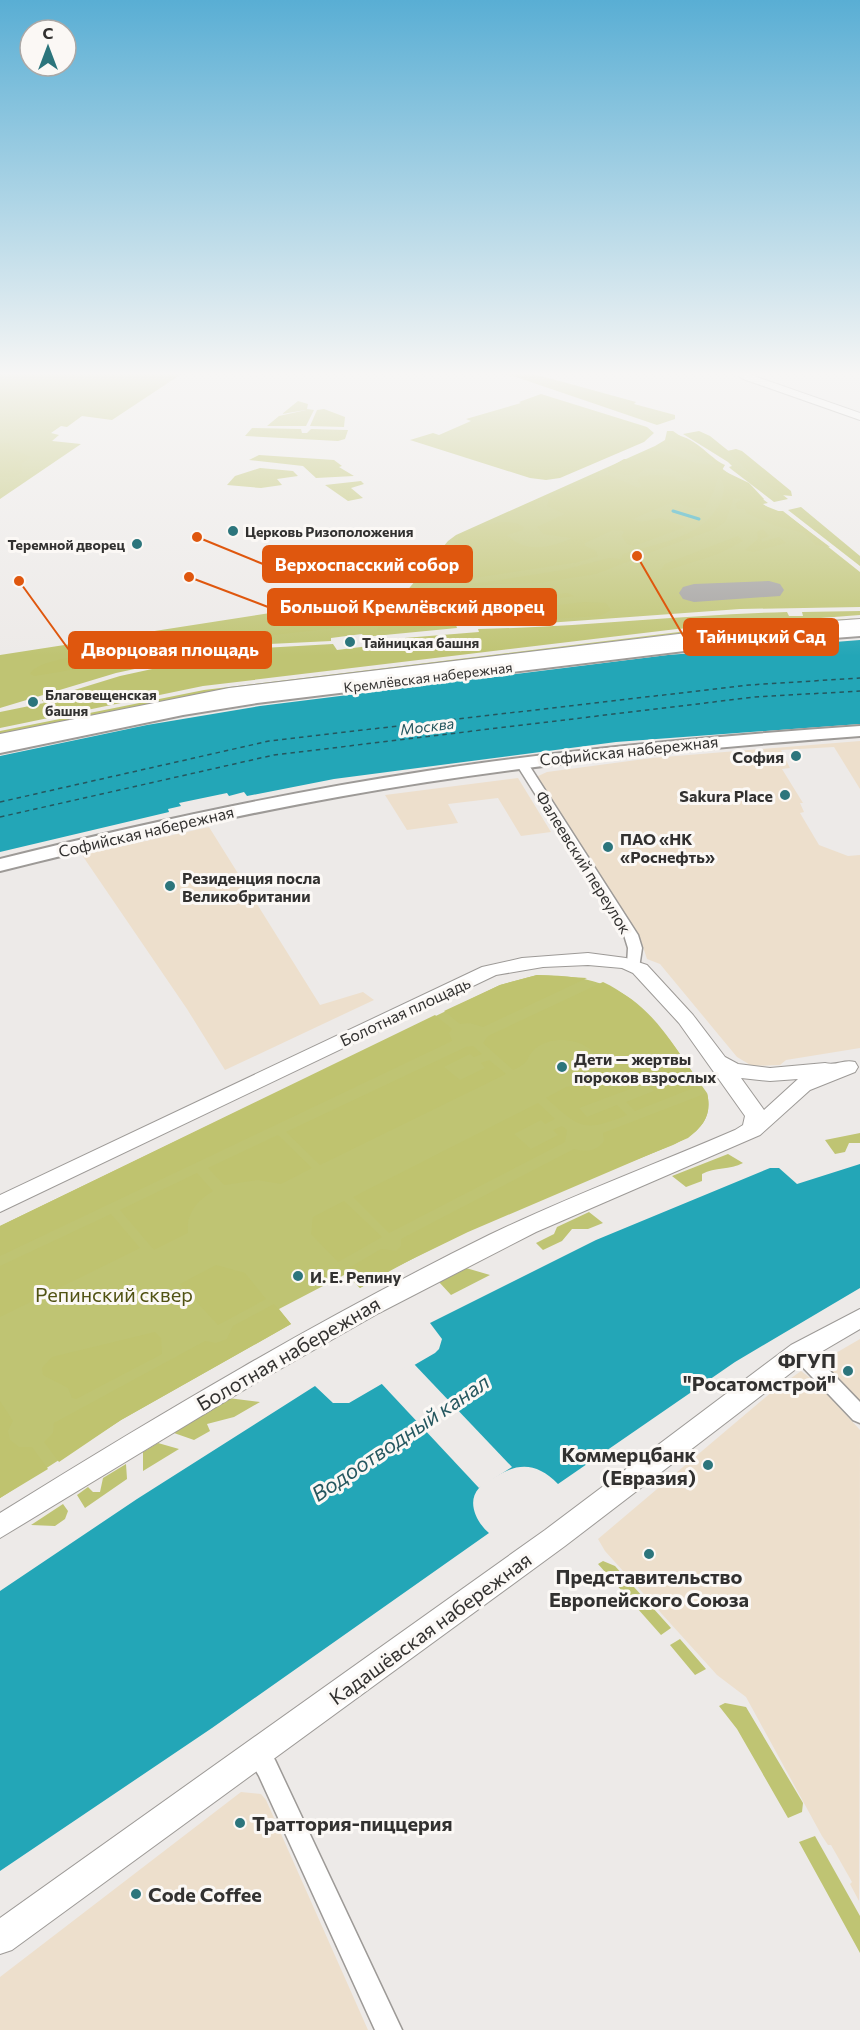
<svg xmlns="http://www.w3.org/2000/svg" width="860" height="2030" viewBox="0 0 860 2030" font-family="Commissioner,sans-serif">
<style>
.commercial{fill:#eddfcc}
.green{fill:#bfc473}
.forest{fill:#bfc36f}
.water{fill:#23a6b7}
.pier{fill:#edeae8}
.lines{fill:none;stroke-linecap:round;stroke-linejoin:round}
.stream{stroke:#23a6b7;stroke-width:3}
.ferry{stroke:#25575f;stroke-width:1.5;stroke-dasharray:4.5 4;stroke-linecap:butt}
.taxiway{fill:#a2a09e;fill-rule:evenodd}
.minor-casing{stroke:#9d9a97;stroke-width:3}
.tertiary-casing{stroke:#9d9a97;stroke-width:2}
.secondary-casing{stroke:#9d9a97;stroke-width:4}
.primary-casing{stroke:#9d9a97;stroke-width:2}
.minor{fill:#fff;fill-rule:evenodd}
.tertiary{fill:#fff;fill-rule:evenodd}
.secondary{fill:#fff;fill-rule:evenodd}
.primary{fill:#fff;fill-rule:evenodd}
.poi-dot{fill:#2c757c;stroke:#fbf8f5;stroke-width:2}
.labels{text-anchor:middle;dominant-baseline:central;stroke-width:6;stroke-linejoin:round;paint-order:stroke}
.far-poi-label{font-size:14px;font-weight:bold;fill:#323130;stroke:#fbf8f5;text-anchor:start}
.far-street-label{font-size:14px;fill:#323130;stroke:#fbf8f5}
.far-water-label{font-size:15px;font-style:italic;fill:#25575f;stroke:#fbf8f5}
.street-label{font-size:16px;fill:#323130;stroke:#fbf8f5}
.poi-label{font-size:16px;font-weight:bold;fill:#323130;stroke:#fbf8f5;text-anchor:start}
.near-park-label{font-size:20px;fill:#505213;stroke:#fbf8f5}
.near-street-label{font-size:20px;fill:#323130;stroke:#fbf8f5}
.near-poi-label{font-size:20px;font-weight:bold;fill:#323130;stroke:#fbf8f5;text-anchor:end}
.near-water-label{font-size:21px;font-style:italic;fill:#25575f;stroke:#fbf8f5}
.leader{fill:none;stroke:#df570e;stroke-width:2}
.callout-dot{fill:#df570e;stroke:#fbf8f5;stroke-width:2}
.callout{fill:#df570e;stroke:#df570e;stroke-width:2}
.callout-label{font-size:18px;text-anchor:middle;font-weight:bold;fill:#fff}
</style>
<rect width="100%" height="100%" fill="#edeae8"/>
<path class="commercial" d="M860,741V789L834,747L781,750L790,768L782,769L803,803H800L804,812L800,813L819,845L848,856L860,855V1048L786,1060L780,1065L752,1066L737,1057L660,964L647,959L639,935L617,906L536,777L547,772L652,758Z
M518,778L551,832L521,836L498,798L448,804L458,823L407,830L385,795Z
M209,827L320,1005L363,992L374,1000L225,1070L187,1009L82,855Z
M860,1339V1404L824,1364L829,1357Z
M801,1371L817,1383L860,1430L859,1901L850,1884L852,1882L831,1845H828L822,1836L746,1697L717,1675L605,1551L598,1539L773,1391Z
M241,1792L261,1794L266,1800L368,2030H0V1977Z"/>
<path class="green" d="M186,371L112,420L82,416L67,427L61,426L51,433L59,435L52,441L81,444L0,499V372Z
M491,371H523L636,402L634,404L675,415V419L657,425L516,377Z
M541,394L647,427L654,433L644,442L560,478L546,480L530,478L410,440L433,433L439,435L471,421L466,419L521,403L519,402Z
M667,431H673L719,463L716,464L768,503L763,504L773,511H783L860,572V607L740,609L533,624L456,625L457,628L364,637L362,634L331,638V641L247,645L116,673L0,708V655L406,592L448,541L456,535L655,446L665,440Z
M699,431L710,436L788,499L774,502L731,469L729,467L732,466L728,462L683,434Z
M801,507L860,556V566L788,510Z
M860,611V615L677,629L203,686L0,728V712L44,703L42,700L120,676L244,649L333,644L337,650L369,646L367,641L479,632L478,629C585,627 679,615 787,612L789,616H803L802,612Z
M860,618L206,693L0,734V731L204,690L679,632Z
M537,975C638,975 654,1018 707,1093C714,1121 696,1134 673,1145C567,1187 458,1230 360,1288L346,1274L279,1309L291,1324L121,1420L0,1498V1226L500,985Z
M860,1133V1143H849L845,1152L835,1154L825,1140Z
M728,1154L743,1163C730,1170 715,1167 702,1174V1181L686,1187L672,1176Z
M589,1212L603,1223L588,1229H572L562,1241L543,1250L536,1243L554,1234L557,1227Z
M466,1268L490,1275L451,1295L439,1282Z
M228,1398L260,1402L234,1417L207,1424L210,1431L194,1440L174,1433Z
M158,1443L179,1449L143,1471V1452Z
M126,1464L127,1479L85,1508L77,1495L88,1487L93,1492H100L103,1478Z
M63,1504L68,1511L65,1519L55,1526L31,1525Z
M603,1561L615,1566L671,1628L661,1635L598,1564Z
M680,1639L706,1669L695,1675L670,1645Z
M725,1703L746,1707L803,1803L802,1812L788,1818L737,1729L719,1706Z
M815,1836L860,1916V1953L799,1842Z"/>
<path class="forest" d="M22,371H81L58,382L9,376Z
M298,401L308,404L307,409L314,410L306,426H267L279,416L306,410L282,414Z
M324,409L345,417L344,427L310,426L317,410Z
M252,428L301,429L302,433H307L311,429L348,430L345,439L338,441L245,436Z
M670,434C695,435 709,458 725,465L722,470L749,483L764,499L761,502L763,505L786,514L830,547L816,545L804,533L776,526L746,513L745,509H738L735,504L742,499L734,498L725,522L715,529L657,550L596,574L539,583L494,584L401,595V592L493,581L563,570L609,558L621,559L623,554C658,543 706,537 721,501C725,490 726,485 718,476L714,491L705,508H692L673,502L632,519L641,522L661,518L685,527L634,546L627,544L622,536L624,531L613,530L585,543V546L596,551L598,556L578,562L415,587L441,554L458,540L459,535C477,528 506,515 524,527L523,530L507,535C525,554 550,548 572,538L543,534L537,527L565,514L547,506L549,498L582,482L608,475L638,488L642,486L638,482L639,477L654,475L674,476L677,481H688L693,478L670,469L646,468L638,474L627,475L609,472L607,469L624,459H638L642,453C672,445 688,469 716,464L711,460L667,446L666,441L676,438Z
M8,443L13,449L31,457L21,464L22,473L14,477H0V444Z
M736,449L742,451L791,491L792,496L781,495C774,489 766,484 758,479C748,471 738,461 727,451Z
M259,455L334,460L342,466L339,467L354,476L316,478L303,466L249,460Z
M260,468L293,471L298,476L277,479L282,485L261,488L227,485L235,476Z
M361,481L364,484L351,488L363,498L348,501L325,485Z
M763,529L769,536L761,539L762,542L779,537L786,543L753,552L745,550L758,539L757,532Z
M738,536L743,541L718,554L668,570H661L665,564Z
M567,593L574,596L445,615L423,617L416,615Z
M584,602L606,603L611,610L600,616L493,622L476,619L410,630L377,631L378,627L389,625Z
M405,616L409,618L399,621L237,639L59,672L34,676L30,674C36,660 87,655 103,652L109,656L200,639L288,629L296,621L310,617L343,620Z
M537,975L587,978L483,1027L470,1023L460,1024L444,1011L500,985Z
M603,982C649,1004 673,1044 701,1085L635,1111L626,1102L654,1091L646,1083L579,1108L587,1117L617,1105L627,1115C583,1133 580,1128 546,1098L566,1087L577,1086L595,1078L601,1064C593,1040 556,1033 536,1048C524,1058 533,1061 513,1070L483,1043L488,1036Z
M435,1015L452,1029L449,1033L452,1041L0,1256V1226Z
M473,1046L482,1054L474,1057L470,1054L444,1067L460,1080L485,1068L481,1063L489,1060L506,1074L320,1165L286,1132L466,1047Z
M707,1093C712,1114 704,1126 688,1138L468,1232L396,1267L360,1288L344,1271L381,1249L396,1251L401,1246V1239L574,1149C585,1152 597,1152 604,1141L603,1133Z
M538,1103L555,1119L545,1124L541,1120L514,1134L531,1149L558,1135L553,1130L562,1126L567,1130L565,1142L389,1233L353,1197Z
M278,1135L312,1168L281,1184L257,1180L224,1185L208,1168Z
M197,1173L213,1191C197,1201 186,1213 188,1233L154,1250L120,1210Z
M344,1201L382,1237L338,1262L311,1234L313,1217Z
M111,1214L140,1248L0,1317V1266Z
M216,1265L245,1273L266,1299L218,1325L180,1284Z
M274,1304L291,1324L121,1420L59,1462L44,1442L53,1433L54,1423L205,1341L216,1343L227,1339L233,1326Z
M155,1332L161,1338L162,1354L76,1399L72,1398L68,1388L43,1375L42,1368L52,1357Z
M0,1401L13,1421L8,1431L10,1440L19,1447H32L48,1469L0,1498Z"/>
<path class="water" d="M860,640V724L616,742L334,779L247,796L244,792L229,796L227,793L179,803L181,806L168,809L169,812L0,852V756L147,725L260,706L668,655Z
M860,1164V1288L735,1362L558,1484C537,1463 519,1462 495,1477C490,1480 483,1483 479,1488C466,1502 477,1523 489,1533L212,1728L0,1871V1591L137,1499L315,1386L333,1403H349L435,1353L439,1349L442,1339L430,1323L596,1240L770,1168H779L797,1184Z"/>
<path class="pier" d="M413,1363L512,1467L479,1488L380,1382Z"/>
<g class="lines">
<path class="stream" d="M673,511L699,519"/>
<path class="ferry" d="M0,802L269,741L749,685L860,678
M0,817L274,755L755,697L860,691"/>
<path class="taxiway" d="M769,581L780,584L784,590L780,596L694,602L683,599L679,593L683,587L694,584Z"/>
<g class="minor-casing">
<path id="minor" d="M521,758L527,762L638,935L642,948L639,968L634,969L627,965L628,948L624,935L515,762Z
M800,1345L807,1347L860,1402V1423L853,1420L793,1357L791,1352L793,1347Z
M257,1741L265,1744L275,1760L402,2030H375L259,1776L245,1752L249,1744Z"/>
</g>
<g class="tertiary-casing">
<path id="tertiary" d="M738,371H748L754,376L860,413V420L746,380L740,377Z
M588,953L626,958L647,965L693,1015L725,1057L738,1064L770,1068L825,1063C837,1066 843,1059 855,1062L858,1067L855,1072L810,1090L760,1135L536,1232L379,1313L254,1384L0,1538V1513C159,1414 321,1318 489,1235C570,1196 654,1165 735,1130L743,1125L745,1116L679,1023L633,973L622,968L588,965L543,967L496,975L0,1212V1195L482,967L522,958ZM741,1078L770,1081L798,1079L764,1110Z
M860,1309V1329L809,1359L565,1546L12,1950L0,1954V1918L545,1530L791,1345Z"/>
</g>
<g class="secondary-casing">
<path id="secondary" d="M860,626V636L717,647L257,703L183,715L0,753V743L183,705L257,693L717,637Z
M860,726V736C715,747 570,760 427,782C283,804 141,836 0,871V859C141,824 283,793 427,771C570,749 715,736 860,726Z"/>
</g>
<g class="primary-casing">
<path id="primary" d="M860,619V629L712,642L229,700L0,746V734L229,688L712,630Z"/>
</g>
<use href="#minor" class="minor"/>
<use href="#tertiary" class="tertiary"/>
<use href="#secondary" class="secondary"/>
<use href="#primary" class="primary"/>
</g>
<linearGradient id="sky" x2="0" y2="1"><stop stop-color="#59aed4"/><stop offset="0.57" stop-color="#f7f6f5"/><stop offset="1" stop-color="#f7f6f5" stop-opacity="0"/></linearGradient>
<rect width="860" height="656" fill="url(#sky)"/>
<g class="poi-dot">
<circle cx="233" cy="531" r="6"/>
<circle cx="137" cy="544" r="6"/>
<circle cx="350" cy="642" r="6"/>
<circle cx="33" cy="702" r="6"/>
<circle cx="796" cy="756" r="6"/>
<circle cx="785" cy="795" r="6"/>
<circle cx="608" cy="847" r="6"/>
<circle cx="170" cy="886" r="6"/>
<circle cx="562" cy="1067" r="6"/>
<circle cx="298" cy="1276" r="6"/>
<circle cx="848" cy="1371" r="6"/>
<circle cx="708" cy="1465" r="6"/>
<circle cx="649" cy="1554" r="6"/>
<circle cx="240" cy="1823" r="6"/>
<circle cx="136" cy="1894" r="6"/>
</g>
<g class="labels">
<g class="far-poi-label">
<text x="245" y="531">Церковь Ризоположения</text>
<text x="125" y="544" text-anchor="end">Теремной дворец</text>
<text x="362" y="642">Тайницкая башня</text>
<text x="45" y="694">Благовещенская<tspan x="45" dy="16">башня</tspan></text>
</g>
<g class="far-street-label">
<text transform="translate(428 677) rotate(-7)">Кремлёвская набережная</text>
</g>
<g class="far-water-label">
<text transform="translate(427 726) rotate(-7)">Москва</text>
</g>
<g class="street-label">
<text transform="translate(629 750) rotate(-6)">Софийская набережная</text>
<text transform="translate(146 831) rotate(-13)">Софийская набережная</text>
<text transform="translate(584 862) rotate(58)">Фалеевский переулок</text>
<text transform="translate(405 1011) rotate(-25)">Болотная площадь</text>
</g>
<g class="poi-label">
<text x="784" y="756" text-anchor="end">София</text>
<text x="773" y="795" text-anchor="end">Sakura Place</text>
<text x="620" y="838">ПАО «НК<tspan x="620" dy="18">«Роснефть»</tspan></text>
<text x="182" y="877">Резиденция посла<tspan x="182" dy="18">Великобритании</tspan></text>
<text x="574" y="1058">Дети — жертвы<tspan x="574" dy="18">пороков взрослых</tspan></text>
<text x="310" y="1276">И. Е. Репину</text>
</g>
<g class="near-park-label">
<text x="114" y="1294">Репинский сквер</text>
</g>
<g class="near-street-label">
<text transform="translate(288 1353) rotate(-30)">Болотная набережная</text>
<text transform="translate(430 1628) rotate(-36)">Кадашёвская набережная</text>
</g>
<g class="near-poi-label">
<text x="836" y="1360">ФГУП<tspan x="836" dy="23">"Росатомстрой"</tspan></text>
<text x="696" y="1454">Коммерцбанк<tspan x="696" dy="23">(Евразия)</tspan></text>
<text x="649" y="1576" text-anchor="middle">Представительство<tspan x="649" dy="23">Европейского Союза</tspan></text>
<text x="252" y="1823" text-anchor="start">Траттория-пиццерия</text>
<text x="148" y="1894" text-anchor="start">Code Coffee</text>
</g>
<g class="near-water-label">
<text transform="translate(400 1437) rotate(-34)">Водоотводный канал</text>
</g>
</g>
<path class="leader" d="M197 537L263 564M189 577L268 607M637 556L684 637M19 581L69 650"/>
<g class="callout-dot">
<circle cx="197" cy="537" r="6"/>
<circle cx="189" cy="577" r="6"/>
<circle cx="637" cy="556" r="6"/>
<circle cx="19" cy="581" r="6"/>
</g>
<g class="callout">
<rect x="263" y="546" width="209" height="36" rx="6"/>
<rect x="268" y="589" width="288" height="36" rx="6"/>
<rect x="684" y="619" width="154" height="36" rx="6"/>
<rect x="69" y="632" width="202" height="36" rx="6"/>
</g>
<g class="callout-label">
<text x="367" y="571">Верхоспасский собор</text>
<text x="412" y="613">Большой Кремлёвский дворец</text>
<text x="761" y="643">Тайницкий Сад</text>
<text x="170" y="656">Дворцовая площадь</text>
</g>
<g transform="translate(48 48)"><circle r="28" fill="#fbf8f5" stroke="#aba8a6" stroke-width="1.5"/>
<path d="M0-4.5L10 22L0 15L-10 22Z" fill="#2c757c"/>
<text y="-9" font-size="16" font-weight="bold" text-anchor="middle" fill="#323130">С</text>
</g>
</svg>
